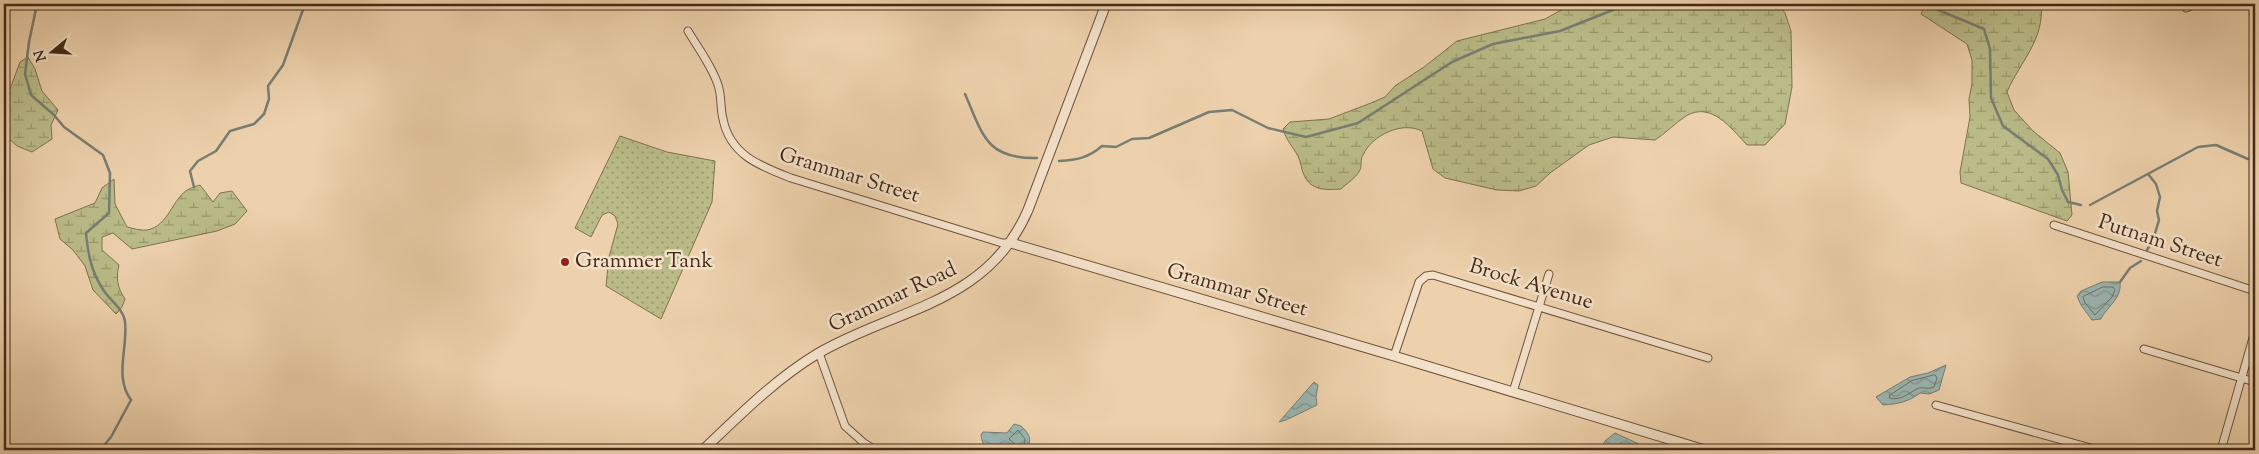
<svg xmlns="http://www.w3.org/2000/svg" width="2259" height="454" viewBox="0 0 2259 454" font-family="'Sorts Mill Goudy',serif">
<style>
.grass{fill:url(#grass-dots);stroke:#7f724f}
.wetland{fill:url(#wetland-marsh);stroke:#7f724f}
.water{fill:url(#water-waves);stroke:#787e73}
.lines{fill:none;stroke-linecap:round;stroke-linejoin:round}
.shore{stroke:#6f7064;stroke-width:1}
.stream{stroke:#787e73;stroke-width:2.5}
.minor-casing{stroke:#6e543c;stroke-width:9}
.tertiary-casing{stroke:#6e543c;stroke-width:11}
.minor{stroke:#f3e1c9;stroke-width:7}
.tertiary{stroke:#f3e1c9;stroke-width:9}
.poi-dot{fill:#8f2418;stroke:#f3e1c9;stroke-width:2}
.labels{text-anchor:middle;dominant-baseline:central;stroke-width:5;stroke-linejoin:round;paint-order:stroke}
.street-label{font-size:21px;fill:#442a16;stroke:#f3e1c9}
.poi-label{font-size:21px;fill:#442a16;stroke:#f3e1c9;text-anchor:start}
</style>
<defs>
<pattern id="grass-dots" width="8" height="8" patternUnits="userSpaceOnUse" patternTransform="scale(1.25)"><rect width="8" height="8" fill="#babb88"/><path d="M2 2h.1M6 6h.1" fill="none" stroke="#99986e" stroke-width="1.8" stroke-linecap="round"/></pattern>
<pattern id="wetland-marsh" width="20" height="14" patternUnits="userSpaceOnUse" patternTransform="scale(1.25)"><rect width="20" height="14" fill="#babb88"/><path d="M1 5h8M5 5V1M11 12h8M15 12V8" fill="none" stroke="#99986e"/></pattern>
<pattern id="water-waves" width="16" height="10" patternUnits="userSpaceOnUse" patternTransform="scale(1.25)"><rect width="16" height="10" fill="#9ab6b1"/><path d="M0 5q4-4 8 0t8 0" fill="none" stroke="#7f948f"/></pattern>
</defs>
<rect width="100%" height="100%" fill="#edd1ac"/>
<filter id="stains"><feTurbulence type="fractalNoise" baseFrequency=".004" numOctaves="4"/><feColorMatrix values="0 0 0 0 .2 0 0 0 0 .09 0 0 0 0 .02 0 0 0 .5 -.17"/></filter>
<radialGradient id="worn" r=".72"><stop offset=".6" stop-color="#630" stop-opacity="0"/><stop offset="1" stop-color="#630" stop-opacity=".3"/></radialGradient>
<path class="grass" d="M620,136L667,152L715,161L712,202L661,319L606,286L609,257L618,224L615,216L609,212L602,215L591,237L575,228Z"/>
<path class="wetland" d="M1572,4H1779L1785,13L1791,31L1792,87L1785,124L1765,145H1747C1731,128 1711,101 1686,116C1675,123 1666,133 1655,140L1613,137L1589,145L1550,173L1536,186L1519,191L1497,190L1445,178L1433,169L1422,131C1402,121 1372,135 1363,155C1360,159 1362,166 1360,170C1357,177 1346,184 1341,189C1326,190 1311,191 1304,175C1301,169 1301,162 1298,156C1293,147 1286,140 1283,129L1290,122L1329,119L1371,103L1385,97L1395,86L1424,67L1457,41L1545,19Z
M1925,4H2041C2045,39 2020,62 2007,92L2014,110L2033,131L2060,153L2068,172L2072,215L2067,221L1961,183L1960,172L1970,117L1969,99L1972,84V60L1967,44L1921,14Z
M28,57L35,69L42,91L58,110L51,125L52,139L32,152L17,146L4,134V105L20,62Z
M114,179L115,204L127,227C132,228 141,231 147,230C169,226 172,198 189,189C192,187 197,186 200,185L213,202L220,193L232,191L247,211L235,224L217,231L132,249L113,233L102,237V250L119,265C116,278 117,287 125,299L122,307L116,314L93,290L85,266L73,250L60,239L55,219L95,203L102,188Z"/>
<path class="water" d="M2102,282H2120C2122,299 2107,306 2101,319L2092,320L2081,305L2077,296L2081,291Z
M1946,365L1939,390L1929,394L1920,393C1908,402 1898,404 1883,405L1876,397L1910,377L1928,373Z
M1314,382L1318,385L1316,397L1317,405L1286,420L1279,422Z
M1014,424L1021,426C1029,433 1033,440 1026,450H1015L1006,445C1004,446 1002,449 999,450C987,454 982,444 981,435L983,432L1007,433Z
M1615,433L1639,444L1641,450H1600L1605,441Z"/>
<g class="lines">
<path class="shore" d="M2103,287H2113L2115,290L2112,297L2095,315L2085,303L2083,297Z
M1935,375L1937,378L1934,387C1928,390 1922,386 1917,389C1907,394 1901,401 1889,398L1890,395L1911,381Z
M1018,450L1016,445L1009,439L1018,430L1025,439L1023,450"/>
<path class="stream" d="M37,4L29,42L25,74L31,95L54,115L64,127L103,155L110,173L109,213L86,233C88,254 91,270 102,288C109,300 124,309 125,322C128,348 114,377 131,400L111,437L100,450
M1924,4L1984,29L1990,49L1991,98L2003,126L2048,159L2058,175L2062,190L2068,202L2081,205
M965,94C983,135 986,159 1037,158
M1059,161C1077,160 1088,158 1102,146L1116,147L1132,139L1149,138L1209,112L1232,110L1268,128L1306,137L1358,123L1452,62L1493,44L1560,31L1628,4
M194,187L190,171L198,161L216,151L230,131L254,124L264,114L269,99L268,86L283,65L305,4
M2090,205L2198,147L2216,145L2248,159L2255,158
M2147,250L2153,240L2159,220L2157,211L2160,197L2156,184L2148,174
M2120,282L2130,268L2141,261
M632,450V449"/>
<g class="minor-casing">
<path id="minor" d="M2186,8L2196,4
M688,31C698,48 712,66 718,85C722,96 720,108 723,119C730,155 760,166 791,178L1002,243H1011
M2054,225L2255,291
M2144,349L2255,382
M819,353L845,426L864,443L875,450
M1394,356L1419,282L1426,276L1433,275L1708,358
M1513,392L1549,274
M1936,405L2098,450
M2221,450L2255,331"/>
</g>
<g class="tertiary-casing">
<path id="tertiary" d="M1011,243L1394,356L1705,450
M703,450C739,416 774,380 817,354C895,308 987,305 1028,210L1106,4"/>
</g>
<use href="#minor" class="minor"/>
<use href="#tertiary" class="tertiary"/>
</g>
<circle class="poi-dot" cx="565" cy="262" r="5"/>
<g class="labels">
<g class="street-label">
<text transform="translate(849 176) rotate(17)">Grammar Street</text>
<text transform="translate(2160 242) rotate(18)">Putnam Street</text>
<text transform="translate(1531 285) rotate(17)">Brock Avenue</text>
<text transform="translate(1237 291) rotate(16)">Grammar Street</text>
<text transform="translate(893 298) rotate(-25)">Grammar Road</text>
</g>
<g class="poi-label">
<text x="575" y="262">Grammer Tank</text>
</g>
</g>
<rect width="2259" height="454" fill="none" stroke="#edd1ac" stroke-width="20"/>
<rect x="5" y="5" width="2249" height="444" fill="none" stroke="#442a16" stroke-width="2.5"/>
<rect x="10" y="10" width="2239" height="434" fill="none" stroke="#442a16"/>
<g transform="translate(52 52) rotate(252)" stroke="#f3e1c9" stroke-width="4" paint-order="stroke">
<path d="M0-4L9 19L0 12L-9 19Z" fill="#442a16"/>
<text y="-8" font-size="14" font-weight="bold" text-anchor="middle" fill="#442a16">N</text>
</g>
<rect width="100%" height="100%" filter="url(#stains)"/>
<rect width="100%" height="100%" fill="url(#worn)"/>
</svg>
